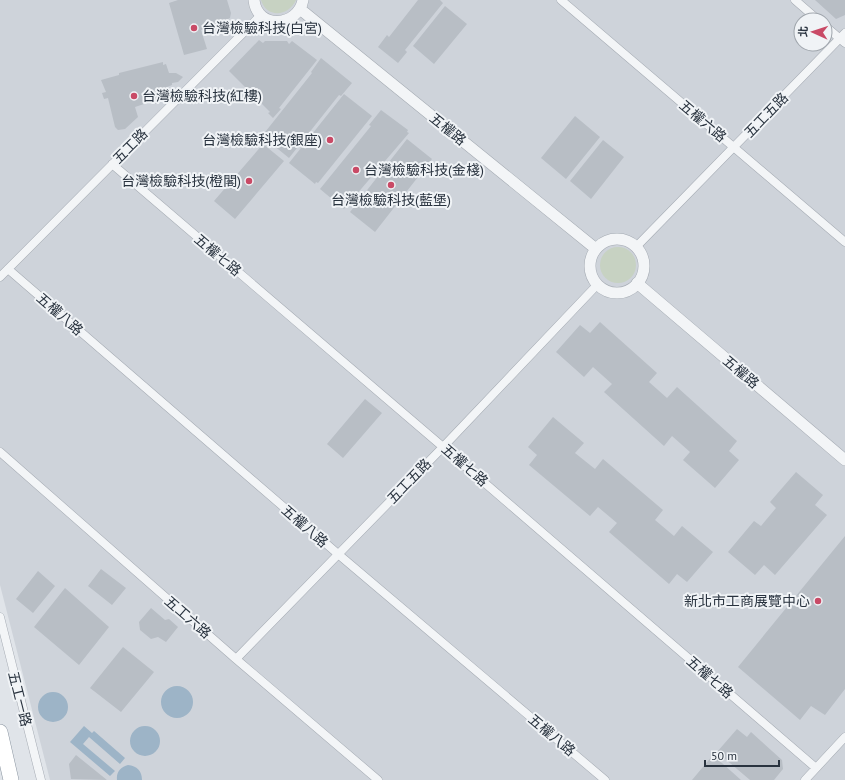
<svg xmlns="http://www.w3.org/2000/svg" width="845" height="780" viewBox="0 0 845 780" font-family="'PT Sans','Noto Sans TC',sans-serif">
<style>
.built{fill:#ced3da;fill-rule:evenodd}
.green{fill:#c7d2c2}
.water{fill:#9db4c7}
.building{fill:#b8bec5}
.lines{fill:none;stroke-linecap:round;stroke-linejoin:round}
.minor-casing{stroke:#a5abb3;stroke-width:9}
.tertiary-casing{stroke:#a5abb3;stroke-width:12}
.motorway-casing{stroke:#88939f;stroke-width:16}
.minor{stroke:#f3f5f7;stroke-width:8}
.tertiary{stroke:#f3f5f7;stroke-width:11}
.motorway{stroke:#fff;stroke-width:15}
.poi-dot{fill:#c94a66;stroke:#f0f3f6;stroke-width:1.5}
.labels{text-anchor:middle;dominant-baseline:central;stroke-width:4;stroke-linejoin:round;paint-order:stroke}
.poi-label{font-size:14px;fill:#29333f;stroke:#f0f3f6;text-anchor:start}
.street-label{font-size:14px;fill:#29333f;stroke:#f0f3f6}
</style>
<rect width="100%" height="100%" fill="#e0e4e9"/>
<path class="built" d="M0,0H845V780H50L0,585ZM801,20H825V44H801Z"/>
<path class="green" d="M261,0H296C289,16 267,19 261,0Z
M600 265a18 18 0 1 1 36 0a18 18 0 1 1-36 0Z"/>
<path class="water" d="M161 702a16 16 0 1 1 32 0a16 16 0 1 1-32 0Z
M38 707a15 15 0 1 1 30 0a15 15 0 1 1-30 0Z
M130 741a15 15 0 1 1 30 0a15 15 0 1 1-30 0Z
M84,726L92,733L94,731L125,758L120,764L89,737L83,744L115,771L110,776L70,742Z
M128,765C137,766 142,771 142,780H117C116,772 121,767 128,765Z"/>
<path class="building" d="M178,0H227L231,13L230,18L222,22L223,24L201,30L207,49L184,55L169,3Z
M418,0H440L443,3L405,50L407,52L398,63L378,47L387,35L389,37Z
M815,0H845V15L836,19Z
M445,6L467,24L434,64L413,46Z
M259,40L263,43L265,41H287L289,44L292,41L317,60L279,108L281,109L273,118L268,113L270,112L229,71Z
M321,58L352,83L341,96L339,95L289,158L262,136L312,73L311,72Z
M163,62V65L166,64L169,73H176L183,77L178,82L172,83V85L167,87L160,94L163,97L156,104L153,101L135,107L138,117L125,129L118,130L115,127L108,98L104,99L102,93L106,92L101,80L119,75V73Z
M344,94L372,116L318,183L316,182L315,184L289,163Z
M381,110L408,130L407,132L409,133L344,209L320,189L371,126L369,125Z
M575,116L600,137L566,179L541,158Z
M407,139L432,159L375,232L350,212Z
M603,140L624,157L591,199L570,181Z
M263,144L284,161L235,219L214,201Z
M600,322L657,373L649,382L667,398L677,387L737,441L729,451L739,460L715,488L683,460L690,452L672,436L664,446L604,392L612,384L593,367L584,377L556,352L580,325L590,333Z
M365,399L382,413L343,458L327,444Z
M553,417L584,443L575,453L595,469L603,459L663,510L655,520L674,536L682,526L713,552L687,582L677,574L669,584L609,532L617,523L598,507L590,516L529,465L537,455L528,447Z
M796,472L823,495L815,505L827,515L775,575L764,565L755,575L728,552L754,521L761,526L776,508L770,502Z
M845,536V689L825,715L811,706L800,720L738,667Z
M101,569L126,588L112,605L88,586Z
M38,571L55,586L33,613L16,599Z
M65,588L109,627L79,665L34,627Z
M151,608L165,620L169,619L178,627L166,642L158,637L151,639L140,630L139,622Z
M123,647L154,672L121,712L90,688Z
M737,729L747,737L751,732L782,760L783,769L774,780H750L717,752Z
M76,755L107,780L71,779L69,764Z
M713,755L741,780H692Z"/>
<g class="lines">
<g class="minor-casing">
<path id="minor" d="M561,0L845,242
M795,0L818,20
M825,26L845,43
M112,164L443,447L816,768
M636,247L845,33
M8,269L338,554L605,780
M0,277L261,15
M0,452L236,659L378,780
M0,617L41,780
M236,659L443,447L597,285
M805,780L845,737"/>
</g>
<g class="tertiary-casing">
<path id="tertiary" d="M254,0C257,30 298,27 303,0
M300,9L596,249
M590 266a27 27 0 1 1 54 0a27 27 0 1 1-54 0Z
M637,283L845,460"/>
</g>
<g class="motorway-casing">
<path id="motorway" d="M0,732L11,780"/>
</g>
<use href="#minor" class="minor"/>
<use href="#tertiary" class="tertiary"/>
<use href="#motorway" class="motorway"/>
</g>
<g class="poi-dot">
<circle cx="194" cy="28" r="4"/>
<circle cx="134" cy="96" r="4"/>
<circle cx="330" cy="140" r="4"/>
<circle cx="356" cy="170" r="4"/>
<circle cx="249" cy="181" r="4"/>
<circle cx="391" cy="185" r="4"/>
<circle cx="818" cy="601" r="4"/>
</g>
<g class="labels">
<g class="poi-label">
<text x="202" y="28">台灣檢驗科技(白宮)</text>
<text x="142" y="96">台灣檢驗科技(紅樓)</text>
<text x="322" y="140" text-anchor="end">台灣檢驗科技(銀座)</text>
<text x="364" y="170">台灣檢驗科技(金棧)</text>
<text x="241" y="181" text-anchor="end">台灣檢驗科技(橙閣)</text>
<text x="391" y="200" text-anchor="middle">台灣檢驗科技(藍堡)</text>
<text x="810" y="601" text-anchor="end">新北市工商展覽中心</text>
</g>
<g class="street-label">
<text transform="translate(766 115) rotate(-46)">五工五路</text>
<text transform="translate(703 121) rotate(40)">五權六路</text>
<text transform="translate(448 129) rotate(39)">五權路</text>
<text transform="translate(130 146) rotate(-45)">五工路</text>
<text transform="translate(218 255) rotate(40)">五權七路</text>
<text transform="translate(60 314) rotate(41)">五權八路</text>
<text transform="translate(741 372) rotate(40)">五權路</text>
<text transform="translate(465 465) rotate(41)">五權七路</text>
<text transform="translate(409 481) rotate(-46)">五工五路</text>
<text transform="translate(305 526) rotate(41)">五權八路</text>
<text transform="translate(188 617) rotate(41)">五工六路</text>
<text transform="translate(710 677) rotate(41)">五權七路</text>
<text transform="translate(20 699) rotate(76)">五工一路</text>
<text transform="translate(552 735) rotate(40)">五權八路</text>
</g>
</g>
<g transform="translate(813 32) rotate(273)"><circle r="19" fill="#f0f3f6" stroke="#a0a6ad"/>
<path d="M0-3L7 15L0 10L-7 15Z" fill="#c94a66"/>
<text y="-6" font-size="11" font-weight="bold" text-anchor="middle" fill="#29333f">北</text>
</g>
<path d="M705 760v6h74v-6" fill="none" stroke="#29333f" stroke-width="2"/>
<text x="711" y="760" font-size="12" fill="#29333f" stroke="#f0f3f6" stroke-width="3" paint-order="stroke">50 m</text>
</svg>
